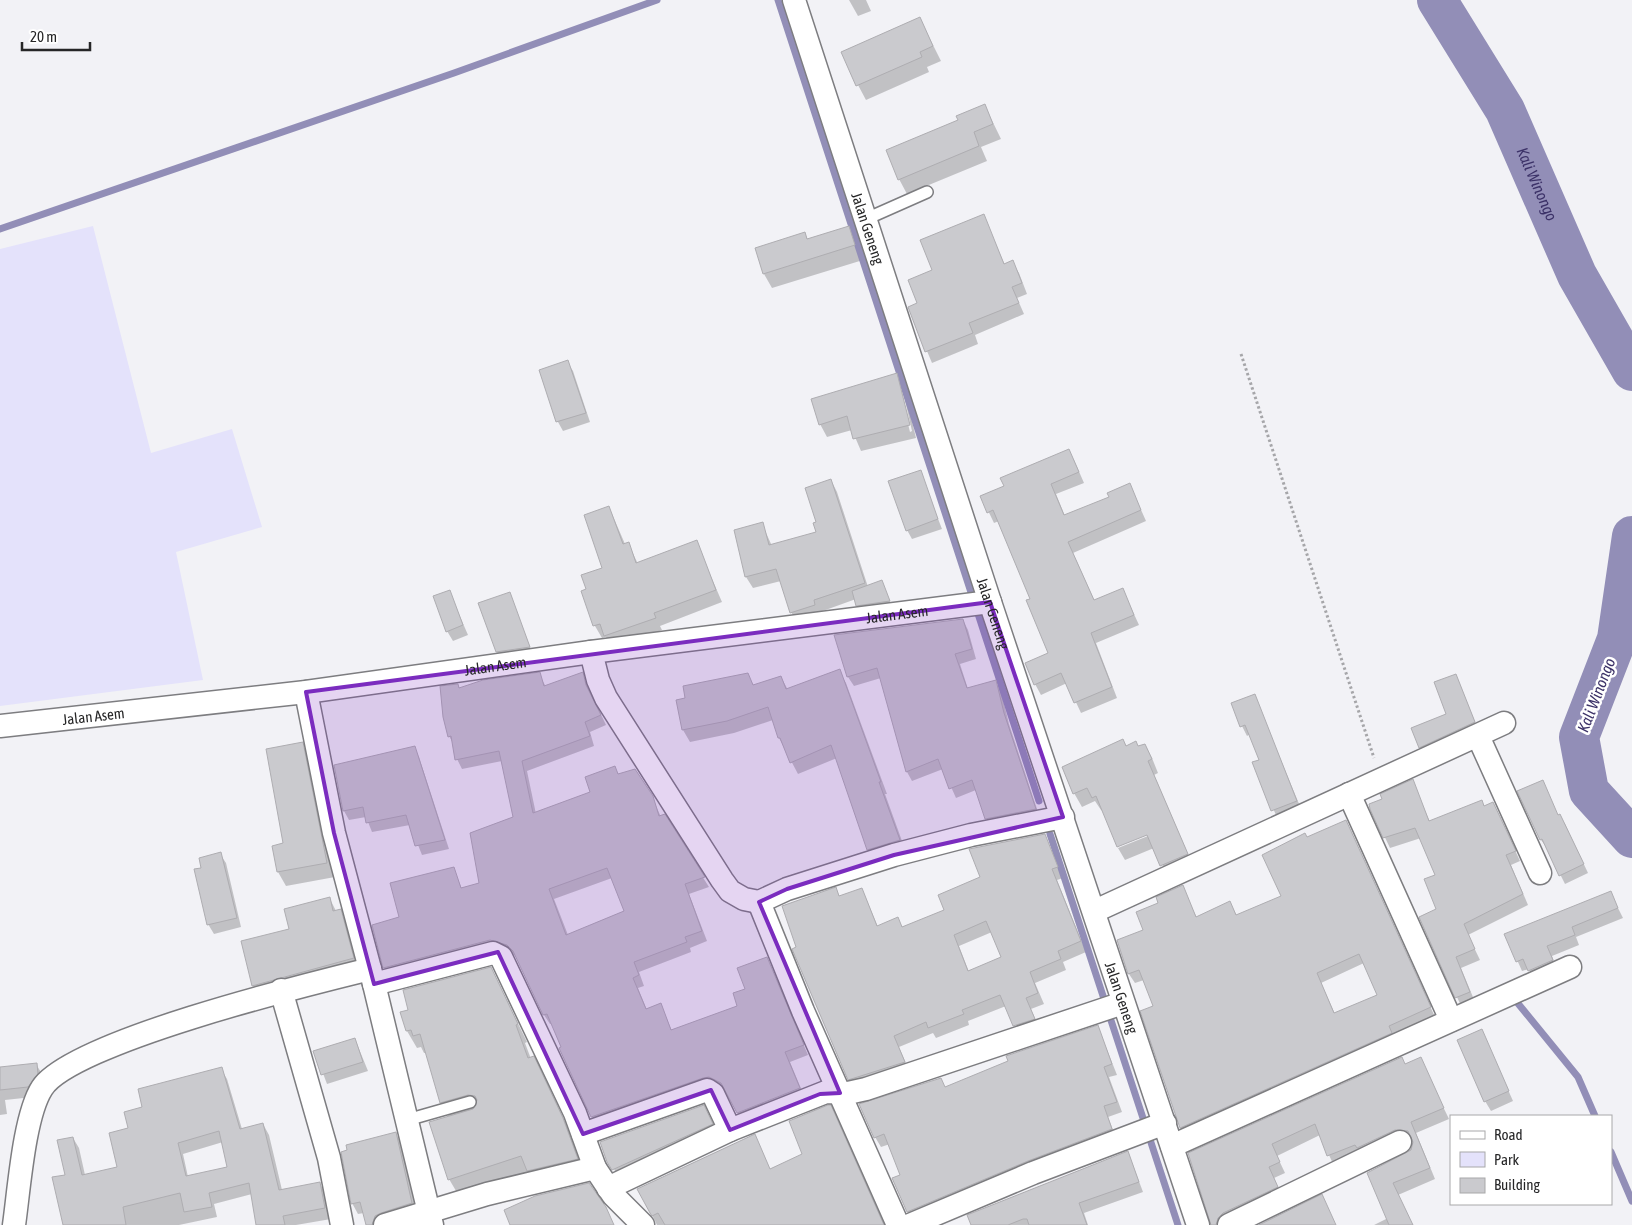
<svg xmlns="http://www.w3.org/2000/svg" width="1632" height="1225" viewBox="0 0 1632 1225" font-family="'Asap Condensed',sans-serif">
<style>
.green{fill:#e4e2fb}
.shadow{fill:#0003;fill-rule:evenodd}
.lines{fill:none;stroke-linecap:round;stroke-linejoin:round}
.stream{stroke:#928eb7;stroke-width:7}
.river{stroke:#928eb7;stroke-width:40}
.building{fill:#cacace;stroke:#aeadb1;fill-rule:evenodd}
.service-casing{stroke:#7d7d80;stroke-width:14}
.minor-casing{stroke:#7d7d80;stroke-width:25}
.path{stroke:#a6a6a9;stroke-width:3;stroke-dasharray:2.5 2.5;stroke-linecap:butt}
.service{stroke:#fff;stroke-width:11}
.minor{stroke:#fff;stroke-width:22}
.marked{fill:#7b2cbf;fill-opacity:0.2;stroke:#7b2cbf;stroke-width:4;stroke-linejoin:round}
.labels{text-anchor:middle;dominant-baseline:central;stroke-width:5;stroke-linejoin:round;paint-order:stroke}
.street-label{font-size:15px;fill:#262627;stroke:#fff}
.water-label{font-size:16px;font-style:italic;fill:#3c3268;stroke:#fff}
</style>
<rect width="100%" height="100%" fill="#f2f2f6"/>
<path class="green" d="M93,226L151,453L232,429L262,527L176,552L203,680L0,706V249Z"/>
<path class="shadow" d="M849,0H866L871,11L858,16Z
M920,19L941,61L927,67L929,72L866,100L858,85Z
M985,106L1001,139L981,147L987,161L907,194L899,179L959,121Z
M983,216L1005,265L1012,262L1019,273L1027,294L1017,298L1024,314L975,335L978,344L932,363L909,308L919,304L934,271Z
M849,227L857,242L863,260L772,288L764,274L805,233L808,240Z
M567,362L573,371L590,422L563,431L558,422L540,371Z
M897,375L904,388L916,438L861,451L852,430L827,437L820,424ZM899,387H902L912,431L910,432Z
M1074,460L1084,483L1056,494L1065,516L1110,498L1130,485L1146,521L1073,553L1095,602L1123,590L1139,625L1096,643L1117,698L1081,713L1067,683L1041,695L1035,684L1050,654L1032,599L999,521L994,523L981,496Z
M920,472L942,529L912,539L907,530Z
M831,480L837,492L868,587L881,582L896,615L865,619L856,599L820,612L821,616L798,623L791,612L781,581L753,588L746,577L735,531L762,524L772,546L818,533L817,523Z
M609,507L625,544L628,543L638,564L696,542L722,602L660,626L662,630L612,648L606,637L602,638L595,626L582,591L588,590L604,568Z
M449,591L468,635L453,641L447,631Z
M509,593L534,657L503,661L497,652Z
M963,620L968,630L976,659L960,664L968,689L995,681L1001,691L1009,724L1040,818L992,828L976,790L956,798L943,769L912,781L907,772L881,678L854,686L848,677L836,636Z
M839,671L846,683L887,794H885L906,852L875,861L869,849L837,758L798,774L779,738L773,720L734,733L690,742L683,730L686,699L747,674L754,686L781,677L788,690Z
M539,674L546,687L582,674L606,725L590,732L594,746L527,771L536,814L592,792L615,768L619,775L652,797L661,817L664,816L709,887L689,894L707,941L690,948L691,952L639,972L644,986L638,988L647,1010L661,1005L672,1031L739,1007L746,990L767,959L808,1055L790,1062L805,1098L743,1123L727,1093L716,1087L597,1127L560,1049L563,1048L552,1024H550L544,1015L518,959L514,955L496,950L390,977L384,968L401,918L453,868L462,889L481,884L515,818L502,761L462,769L457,759L454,745L449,736L458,685L460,689ZM612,878L625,911L568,935L554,899Z
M1456,675L1479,732L1426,756L1420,747L1448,714Z
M1254,695L1302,811L1278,820L1254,763L1261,761L1250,734L1247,736L1242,726Z
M1123,740L1127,747L1138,748L1145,745L1152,758L1158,773L1154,775L1194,868L1169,878L1154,848L1125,860L1118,848L1153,834L1101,810L1095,801L1082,807L1074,793Z
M302,744L310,758L335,877L286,886L278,872Z
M414,747L419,757L449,849L422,855L410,825L372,832L366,817L349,820L344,811L335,766Z
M1412,781L1430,822L1481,801L1485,807L1493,803L1520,861L1511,865L1528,905L1468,935L1480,960L1461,968L1475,1002L1462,1008L1457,997L1438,910L1437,876L1421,838L1390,848L1371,808Z
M1558,816L1565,824L1588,873L1565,884L1547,848L1541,840Z
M1346,821L1435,1017L1186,1137L1181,1128L1142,1012L1155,1006L1144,980L1135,983L1129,974L1118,941L1145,931L1160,903L1182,887L1197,918L1230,903L1237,916L1283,896L1307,839ZM1364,963L1378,995L1335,1014L1321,983Z
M1044,835L1063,878L1057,880L1086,952L1063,962L1066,970L1035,983L1044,1004L1031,1009L1040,1030L1021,1036L1006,1006L968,1021L969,1025L936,1038L933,1033L899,1047L910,1073L855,1090L849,1079L798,948L836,889L840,897L862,889L878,927L897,919L903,928L946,911L981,877ZM992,932L1003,958L969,972L959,946Z
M220,854L226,863L241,927L214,934L208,924L203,869Z
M1610,892L1623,918L1576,937L1579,945L1552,956L1557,970L1535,980L1529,969L1522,971L1506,935Z
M330,899L336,911L340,910L345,920L358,967L259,995L253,986L242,942L290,930Z
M491,968L527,1042L525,1043L531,1059L533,1058L543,1075L572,1137L587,1176L459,1196L449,1179V1117L441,1102L427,1053H424L421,1047L417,1048L407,1031L402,1013Z
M1098,1027L1117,1075L1109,1077L1122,1112L1108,1117L1117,1140L914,1222L908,1212L902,1175L890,1144L881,1147L875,1137L945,1088Z
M1482,1031L1513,1101L1491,1111L1485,1101Z
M355,1039L368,1071L327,1084L315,1052Z
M1420,1059L1449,1119L1416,1133L1435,1179L1398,1195L1413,1225H1374L1388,1218L1369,1173L1407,1155L1414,1142L1401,1141L1334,1166L1320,1135L1277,1156L1285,1173L1274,1178L1283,1198L1218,1225L1189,1154Z
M36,1064L42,1074L33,1097L5,1100L7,1114L0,1115V1068Z
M221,1069L227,1079L242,1129L263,1124L269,1135L282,1190L320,1184L326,1194L331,1219L296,1225H257L252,1194L214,1204L217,1217L179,1225H64L67,1176L73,1138L79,1148L85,1175L119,1168L129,1129L144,1108ZM223,1142L229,1168L188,1177L183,1154Z
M835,1116L885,1225H657L639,1189L755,1136L770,1170L804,1155Z
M710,1118L718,1136L620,1181L601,1143Z
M396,1134L402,1144L417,1214L385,1225H368L364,1213L358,1214L352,1203Z
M1128,1152L1143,1192L1084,1213L1088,1225H973Z"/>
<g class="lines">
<path class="stream" d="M778,0L1039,801
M0,229L454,73L657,0
M1050,834L1178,1225
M1516,1001L1578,1077L1595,1116
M1611,1152L1632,1201"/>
<g class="river">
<path id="s1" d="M1437,0L1505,110L1577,275L1632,371"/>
<path d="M1632,536L1617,639L1579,737L1589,791L1632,838"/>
</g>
</g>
<path class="building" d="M920,17L933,46L920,52L922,57L856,86L841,52Z
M985,104L993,124L974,132L979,146L898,180L886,150L958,120L956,116Z
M984,214L1004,264L1013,260L1022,283L1012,287L1019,303L969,323L973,333L925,352L908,307L917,303L908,280L932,270L920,240Z
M849,226L855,245L763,274L755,248L805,232L807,239Z
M568,360L586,413L556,422L539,370Z
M897,373L910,425L853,439L847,416L819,425L811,399Z
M1069,449L1079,472L1051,484L1064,515L1109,497L1107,493L1130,483L1141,510L1068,542L1094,600L1123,588L1134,615L1091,633L1112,687L1074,703L1061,673L1034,685L1025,663L1048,653L1026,600L1030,599L993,510L987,513L980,496L1004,486L1000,478Z
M921,470L938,519L906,531L888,481Z
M831,479L865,583L814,600L815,605L790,613L776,569L745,577L734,530L763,522L769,545L816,532L813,523L816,522L805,488Z
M609,506L623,544L629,542L636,563L697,540L716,590L654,613L656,618L604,636L600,624L593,626L581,591L586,589L581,575L602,568L584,515Z
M882,580L890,601L856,606L852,591Z
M450,590L463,625L446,632L433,596Z
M510,592L530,647L496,652L478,603Z
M963,619L972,649L955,654L967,688L996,680L1004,713L1036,809L985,819L972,780L949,789L938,759L906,772L877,668L847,677L834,635Z
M840,669L881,782H879L900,840L867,850L831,745L790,763L780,738H778L768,707L727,721L682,730L676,700L685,698L683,686L748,673L753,685L781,676L786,689Z
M540,672L544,686L583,672L586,685L601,715L585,722L590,736L522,761L533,813L590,792L585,777L615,766L618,774L635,769L653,796L659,816L665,814L705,877L685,884L702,931L685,937L687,942L634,962L639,975L633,978L646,1009L661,1003L671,1030L737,1006L733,993L745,989L737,968L767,957L804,1045L785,1052L800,1088L737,1113L721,1083L709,1077L703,1078L591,1117L559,1048L561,1047L547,1014L543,1015L513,951L507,945L490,940L383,968L372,925L399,917L390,883L454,867L461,888L479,883L470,833L513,817L499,751L455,760L451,736L448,737L443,717L440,686L458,684L459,688L483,680ZM607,868L624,911L566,935L549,889Z
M1456,674L1475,722L1419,748L1411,728L1446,714L1434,682Z
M1255,694L1297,801L1271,811L1252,762L1259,760L1245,725L1240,727L1231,703Z
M1123,739L1126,746L1136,741L1138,746L1145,744L1152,759L1148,761L1188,854L1160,866L1147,835L1117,847L1096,796L1092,798L1087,788L1073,794L1062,767Z
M303,742L327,863L277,872L272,846L283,843L266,749Z
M415,746L445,840L415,846L406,815L366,823L363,807L343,811L334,765Z
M1413,779L1429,821L1482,800L1484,806L1493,802L1516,851L1506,855L1523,894L1464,924L1475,949L1456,957L1470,992L1455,998L1419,917L1436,909L1424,879L1435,875L1415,828L1383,838L1370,809L1369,804L1382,799L1380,794Z
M1543,780L1558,815L1560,814L1584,864L1559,876L1542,839L1540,840L1517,791Z
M1346,820L1431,1007L1389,1026L1392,1033L1180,1128L1140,1011L1153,1006L1139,970L1128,974L1117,940L1143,930L1136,912L1158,903L1156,897L1183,885L1196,917L1230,901L1236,915L1281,896L1262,855L1305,833L1307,837ZM1359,954L1377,995L1334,1013L1317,973Z
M1045,834L1058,867L1052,869L1081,941L1058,951L1061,959L1030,972L1038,993L1026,998L1035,1019L1013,1026L1000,995L962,1010L964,1014L928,1028L926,1022L894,1036L905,1062L848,1080L792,949L796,947L782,906L836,887L839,896L862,888L877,926L898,917L902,927L944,910L938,895L980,877L969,849ZM986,921L1001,957L968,971L954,935Z
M221,852L237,918L207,925L194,869L201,868L199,858Z
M1611,891L1618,908L1572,927L1575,935L1547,946L1553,960L1528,971L1523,959L1516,962L1504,934Z
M330,897L333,911L341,909L354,958L252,986L241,941L289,929L284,909Z
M491,967L518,1024L516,1025L528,1058L534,1056L563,1118L578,1159L527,1171L521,1156L448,1180L429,1122L473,1109L477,1100L475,1096L468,1095L440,1103L420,1034L413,1036L411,1030L406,1031L400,1012L408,1010L403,990Z
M1098,1025L1112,1064L1104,1067L1117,1102L1104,1106L1112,1129L1028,1161L907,1212L892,1178L900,1175L884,1134L874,1138L859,1104L941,1078L945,1087L1008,1061L1006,1056Z
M1482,1029L1509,1091L1484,1102L1457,1040Z
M355,1038L363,1062L321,1075L313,1051Z
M1402,1057L1405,1064L1421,1057L1444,1108L1411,1122L1430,1168L1393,1183L1413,1225H1389L1367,1173L1411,1150L1413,1142L1408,1131L1395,1130L1357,1148L1355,1145L1327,1156L1315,1124L1272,1144L1280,1162L1269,1167L1278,1187L1223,1213L1218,1218L1216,1225H1211L1188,1153Z
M37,1063L38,1074L28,1087L0,1090V1067Z
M222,1067L240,1129L263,1123L279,1190L320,1182L325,1208L283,1216L285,1225H256L249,1183L209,1193L212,1207L184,1212L180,1193L123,1207L126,1225H63L52,1177L65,1175L57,1140L73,1137L82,1175L117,1167L109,1133L128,1128L124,1112L142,1107L138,1089ZM219,1131L227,1167L186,1176L178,1143Z
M704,1105L713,1124L612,1170L607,1162L600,1142Z
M828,1105H831L884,1225H665L658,1213L652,1216L650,1213L637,1189L755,1134L770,1169L802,1154L789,1121Z
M396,1132L412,1203L381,1213L375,1216L372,1225H366L360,1202L351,1204L341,1152L347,1150L346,1145Z
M1128,1151L1139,1182L1079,1203L1087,1225H1029L1027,1219H1023L1008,1225H971L967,1215Z
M589,1183L606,1207L614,1225H510L504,1210L535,1196Z
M1322,1194L1336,1225H1259Z"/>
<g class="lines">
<g class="service-casing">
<path id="service" d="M866,219L927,192
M407,1120L470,1102"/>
</g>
<g class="minor-casing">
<g id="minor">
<path id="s2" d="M794,0L990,602L1198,1225"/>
<path d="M591,652L598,680L606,698L722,880L730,891L744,899L759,902L787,889L894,855L971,835L1063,817"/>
<path d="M306,692L334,833L374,984L432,1225"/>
<path id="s3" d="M0,726L306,692L591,652L990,602"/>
<path d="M1478,736L1540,873"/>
<path d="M1349,794L1451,1020"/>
<path d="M759,902L803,1011L898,1225"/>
<path d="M1095,911L1504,723"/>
<path d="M374,984L493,953L501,957L575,1113L595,1168L613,1195L643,1225"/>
<path d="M281,990L329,1158L342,1225"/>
<path d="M583,1134L707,1090L713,1094L730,1130L826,1092L848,1093L866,1089L1123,1003"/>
<path d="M1172,1146L1570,967"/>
<path d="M608,1188L730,1130"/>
<path d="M14,1225C19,1190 24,1116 42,1088C71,1042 309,984 370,969"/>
<path d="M385,1225L487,1194L595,1168"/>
<path d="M910,1225L1033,1173L1165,1123"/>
<path d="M1229,1225L1400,1142"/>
</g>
</g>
<path class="path" d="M1241,354L1374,758"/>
<use href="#service" class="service"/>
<use href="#minor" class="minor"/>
</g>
<path class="marked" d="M990,602L1063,817L894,855L787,889L759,902L840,1093L820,1094L730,1130L711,1090L583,1134L498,952L374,984L334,833L306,692Z"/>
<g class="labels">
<g class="street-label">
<text stroke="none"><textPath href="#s2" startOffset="240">Jalan Geneng</textPath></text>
<text stroke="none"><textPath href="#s2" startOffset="645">Jalan Geneng</textPath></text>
<text stroke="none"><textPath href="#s3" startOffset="904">Jalan Asem</textPath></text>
<text stroke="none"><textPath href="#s3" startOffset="499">Jalan Asem</textPath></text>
<text stroke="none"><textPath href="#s3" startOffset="94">Jalan Asem</textPath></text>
<text stroke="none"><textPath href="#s2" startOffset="1050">Jalan Geneng</textPath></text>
</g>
<g class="water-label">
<text stroke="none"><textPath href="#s1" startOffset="210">Kali Winongo</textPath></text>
<text transform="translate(1596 695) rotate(-69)">Kali Winongo</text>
</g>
</g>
<rect x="1450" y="1115" width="162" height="90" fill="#ffffff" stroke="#a8a8a9"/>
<rect x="1460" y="1131" width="25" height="8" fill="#ffffff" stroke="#a8a8a9"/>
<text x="1494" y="1140" font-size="15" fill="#262627">Road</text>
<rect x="1460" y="1152" width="25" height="15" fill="#e4e2fb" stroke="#a8a8a9"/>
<text x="1494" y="1165" font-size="15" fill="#262627">Park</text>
<rect x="1460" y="1178" width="25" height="15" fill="#cacace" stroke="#a8a8a9"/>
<text x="1494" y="1190" font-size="15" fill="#262627">Building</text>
<path d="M22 42v8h68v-8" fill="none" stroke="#262627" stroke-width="2.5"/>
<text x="30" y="42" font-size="15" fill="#262627" stroke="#ffffff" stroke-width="4" paint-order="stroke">20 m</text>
</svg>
